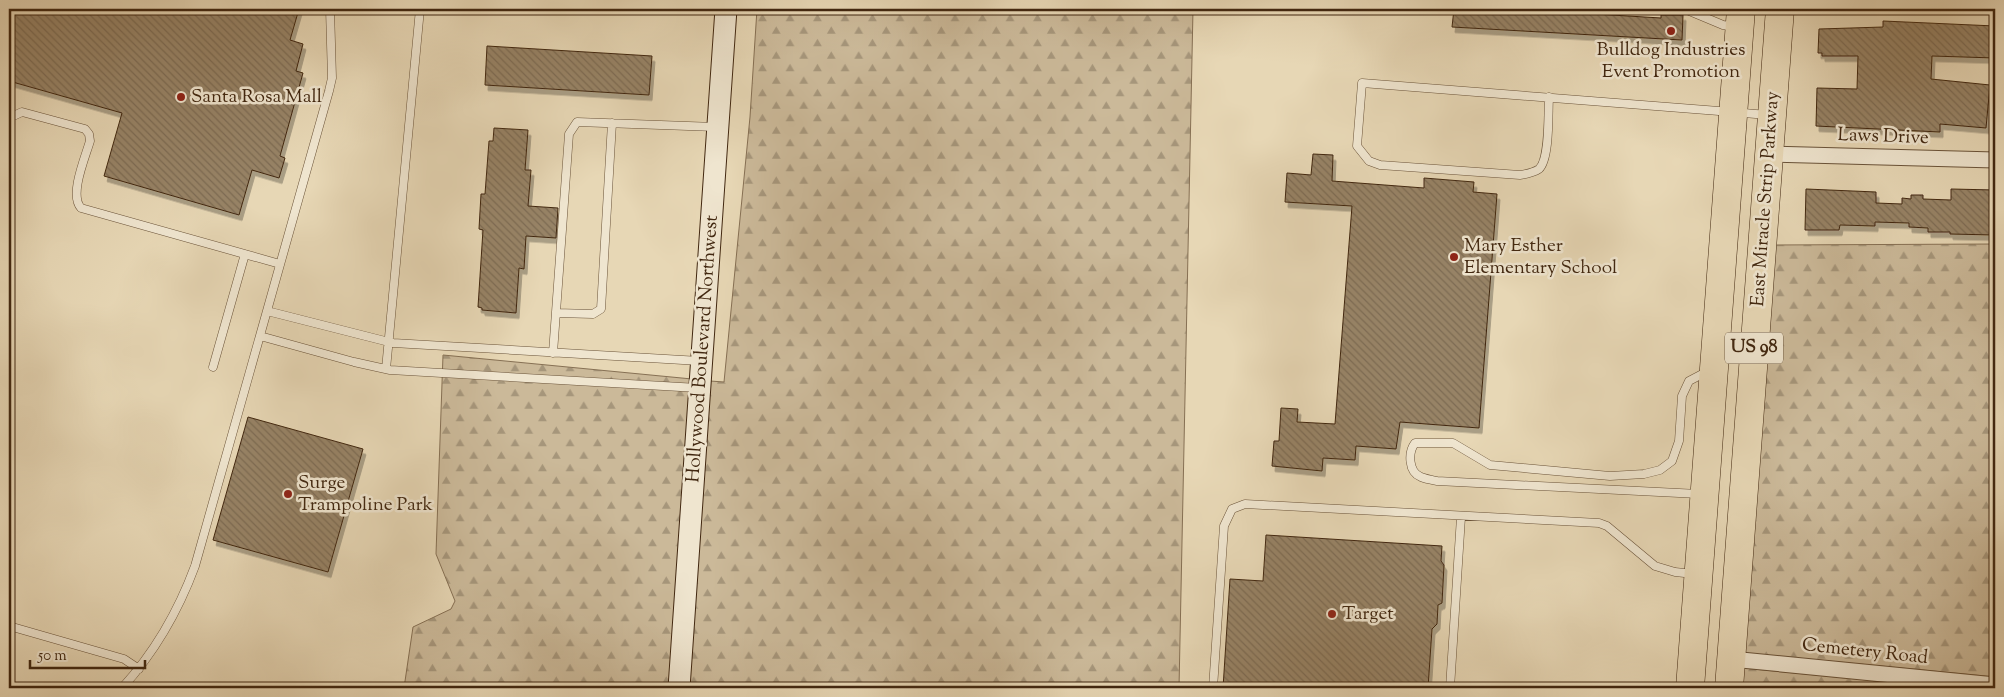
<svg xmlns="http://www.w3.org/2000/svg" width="2004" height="697" viewBox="0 0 2004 697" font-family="'Sorts Mill Goudy',serif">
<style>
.forest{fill:url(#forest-firs);stroke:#867054}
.building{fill:url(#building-back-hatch);stroke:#412710;filter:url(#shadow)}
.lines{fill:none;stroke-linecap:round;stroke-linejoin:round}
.lane-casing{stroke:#6a5339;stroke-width:9}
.street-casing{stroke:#6a5339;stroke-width:17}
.secondary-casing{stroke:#412710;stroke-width:23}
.highway-casing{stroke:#412710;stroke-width:29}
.lane{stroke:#efe5cf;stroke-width:8}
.street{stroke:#efe5cf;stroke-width:15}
.secondary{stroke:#efe5cf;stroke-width:21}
.highway{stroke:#e7d7b5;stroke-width:28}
.poi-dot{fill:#8f2418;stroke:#efe5cf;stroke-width:2}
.labels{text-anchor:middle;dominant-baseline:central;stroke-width:5;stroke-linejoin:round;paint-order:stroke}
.shield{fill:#efe5cf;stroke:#756049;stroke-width:1}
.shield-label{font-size:18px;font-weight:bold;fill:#412710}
.poi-label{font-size:19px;fill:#412710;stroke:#efe5cf;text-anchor:start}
.street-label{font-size:19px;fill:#412710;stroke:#efe5cf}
</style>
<defs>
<pattern id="forest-firs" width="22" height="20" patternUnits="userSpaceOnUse" patternTransform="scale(1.25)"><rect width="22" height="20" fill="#cbb999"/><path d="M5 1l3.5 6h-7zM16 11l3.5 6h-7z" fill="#a6967b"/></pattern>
<pattern id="building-back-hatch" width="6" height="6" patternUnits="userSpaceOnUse" patternTransform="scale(1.25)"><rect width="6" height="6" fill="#978366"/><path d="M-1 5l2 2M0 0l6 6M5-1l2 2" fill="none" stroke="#7d6b53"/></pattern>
<filter id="shadow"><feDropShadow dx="3" dy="5.5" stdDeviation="0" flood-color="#0004"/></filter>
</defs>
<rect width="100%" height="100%" fill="#e7d7b5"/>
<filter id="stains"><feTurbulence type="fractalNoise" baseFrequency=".004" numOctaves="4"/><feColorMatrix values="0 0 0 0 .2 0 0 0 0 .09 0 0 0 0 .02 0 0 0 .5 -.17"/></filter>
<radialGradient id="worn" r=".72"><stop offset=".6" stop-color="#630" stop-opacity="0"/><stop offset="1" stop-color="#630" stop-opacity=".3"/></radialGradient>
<path class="forest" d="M757,9H1193L1179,688H689L710,381L724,382L750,117Z
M1995,244V677L1744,653L1771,245Z
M443,355L692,379L670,688H404L413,627L451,609L455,601L436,554Z
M1743,668L1950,688H1742Z"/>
<path class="building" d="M9,9H299L290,40L303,44L296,71L303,73L280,156L285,158L279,178L252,170L239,215L104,176L122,113L9,81Z
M1454,9H1512L1661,18V15H1683L1682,40L1452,27Z
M1883,21L1995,26V58L1932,56L1931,79L1990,85L1986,128L1940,124V132L1816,126L1817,88L1857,89L1858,56H1822V53H1818L1819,29L1883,27Z
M487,46L652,56L649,95L485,85Z
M494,128L528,130L525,170H531L528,206L558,208L556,238L526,236L524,269L519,268L516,313L482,310V308L478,307L483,230L479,229L481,194H485L489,141H493Z
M1313,154L1333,155L1332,181L1424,188V178L1474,182L1473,192L1497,194L1479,428L1400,422L1396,449L1356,446L1355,460L1323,458L1322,471L1272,466L1274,441H1279L1281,408L1298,409L1297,422L1335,424L1352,206L1285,202L1287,173L1311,175Z
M1806,189L1876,192V203L1902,204V198L1911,199V195H1923V199L1951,200V189L1995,190V235L1950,234V232H1928V228L1909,227V223L1875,222V226L1840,225L1839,230H1805Z
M248,417L363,449L328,572L213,540Z
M1266,535L1442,546L1441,561L1444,565L1442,603L1438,605L1437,624L1432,629L1428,688H1223L1230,579L1263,581Z"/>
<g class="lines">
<g class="lane-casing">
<path id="lane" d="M1657,9L1687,10L1723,25L1734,27
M1549,97C1548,113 1550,159 1539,169C1533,173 1527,174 1520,175L1380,165L1369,161L1357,146L1362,83L1719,111L1768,115
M9,118L22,112L85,129L89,134L90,141C85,158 69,195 81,208L280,264
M267,311L393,343L700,361
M556,313L593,314L601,309L612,123
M260,336L354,362L390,370L698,388
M553,353L569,134L577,122L716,127
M213,367L245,254
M386,369L420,9
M1699,494L1437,481C1432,480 1426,479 1421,477C1408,472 1408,452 1415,443H1453L1490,465L1610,476L1644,474L1660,470L1672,461L1679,441L1682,396L1689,381L1708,371
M9,626L124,659L139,669
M122,688C155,652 178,612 195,566L329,91L332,78L330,9
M1213,688L1224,526L1232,509L1245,504L1599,523L1607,526L1655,566L1675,572L1694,574
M1450,688L1461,517"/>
</g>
<g class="street-casing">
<path id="street" d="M1769,154L1995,160
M1731,659L1995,685"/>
</g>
<g class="secondary-casing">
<path id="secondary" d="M679,688L726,9"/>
</g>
<g class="highway-casing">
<path id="highway" d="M1690,688L1741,9
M1729,688L1780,9"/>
</g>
<use href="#lane" class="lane"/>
<use href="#street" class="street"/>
<use href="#secondary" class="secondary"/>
<use href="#highway" class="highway"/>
</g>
<g class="poi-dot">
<circle cx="1671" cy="31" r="5"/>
<circle cx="181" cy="97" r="5"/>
<circle cx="1454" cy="257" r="5"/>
<circle cx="288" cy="494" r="5"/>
<circle cx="1332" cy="614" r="5"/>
</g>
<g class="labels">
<rect class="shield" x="1725" y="332.5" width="58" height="31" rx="4"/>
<g class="shield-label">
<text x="1754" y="348">US 98</text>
</g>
<g class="poi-label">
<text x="1671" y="50" text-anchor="middle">Bulldog Industries<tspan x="1671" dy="22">Event Promotion</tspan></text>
<text x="191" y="97">Santa Rosa Mall</text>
<text x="1464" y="246">Mary Esther<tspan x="1464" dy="22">Elementary School</tspan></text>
<text x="298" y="483">Surge<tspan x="298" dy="22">Trampoline Park</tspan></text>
<text x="1342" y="614">Target</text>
</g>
<g class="street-label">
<text transform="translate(1883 137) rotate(2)">Laws Drive</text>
<text transform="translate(1766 199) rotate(-86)">East Miracle Strip Parkway</text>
<text transform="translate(703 349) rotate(-86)">Hollywood Boulevard Northwest</text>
<text transform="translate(1865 652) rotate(6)">Cemetery Road</text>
</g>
</g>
<rect width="2004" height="697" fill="none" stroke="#e7d7b5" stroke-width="30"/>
<rect x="10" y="10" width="1984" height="677" fill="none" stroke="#412710" stroke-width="2.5"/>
<rect x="15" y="15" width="1974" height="667" fill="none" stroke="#412710"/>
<path d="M30 660v8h115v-8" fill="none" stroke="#412710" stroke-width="2.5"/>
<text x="38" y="660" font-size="15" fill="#412710" stroke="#efe5cf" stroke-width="4" paint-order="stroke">50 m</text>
<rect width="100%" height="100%" filter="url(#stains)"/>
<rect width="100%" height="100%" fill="url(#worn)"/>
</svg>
